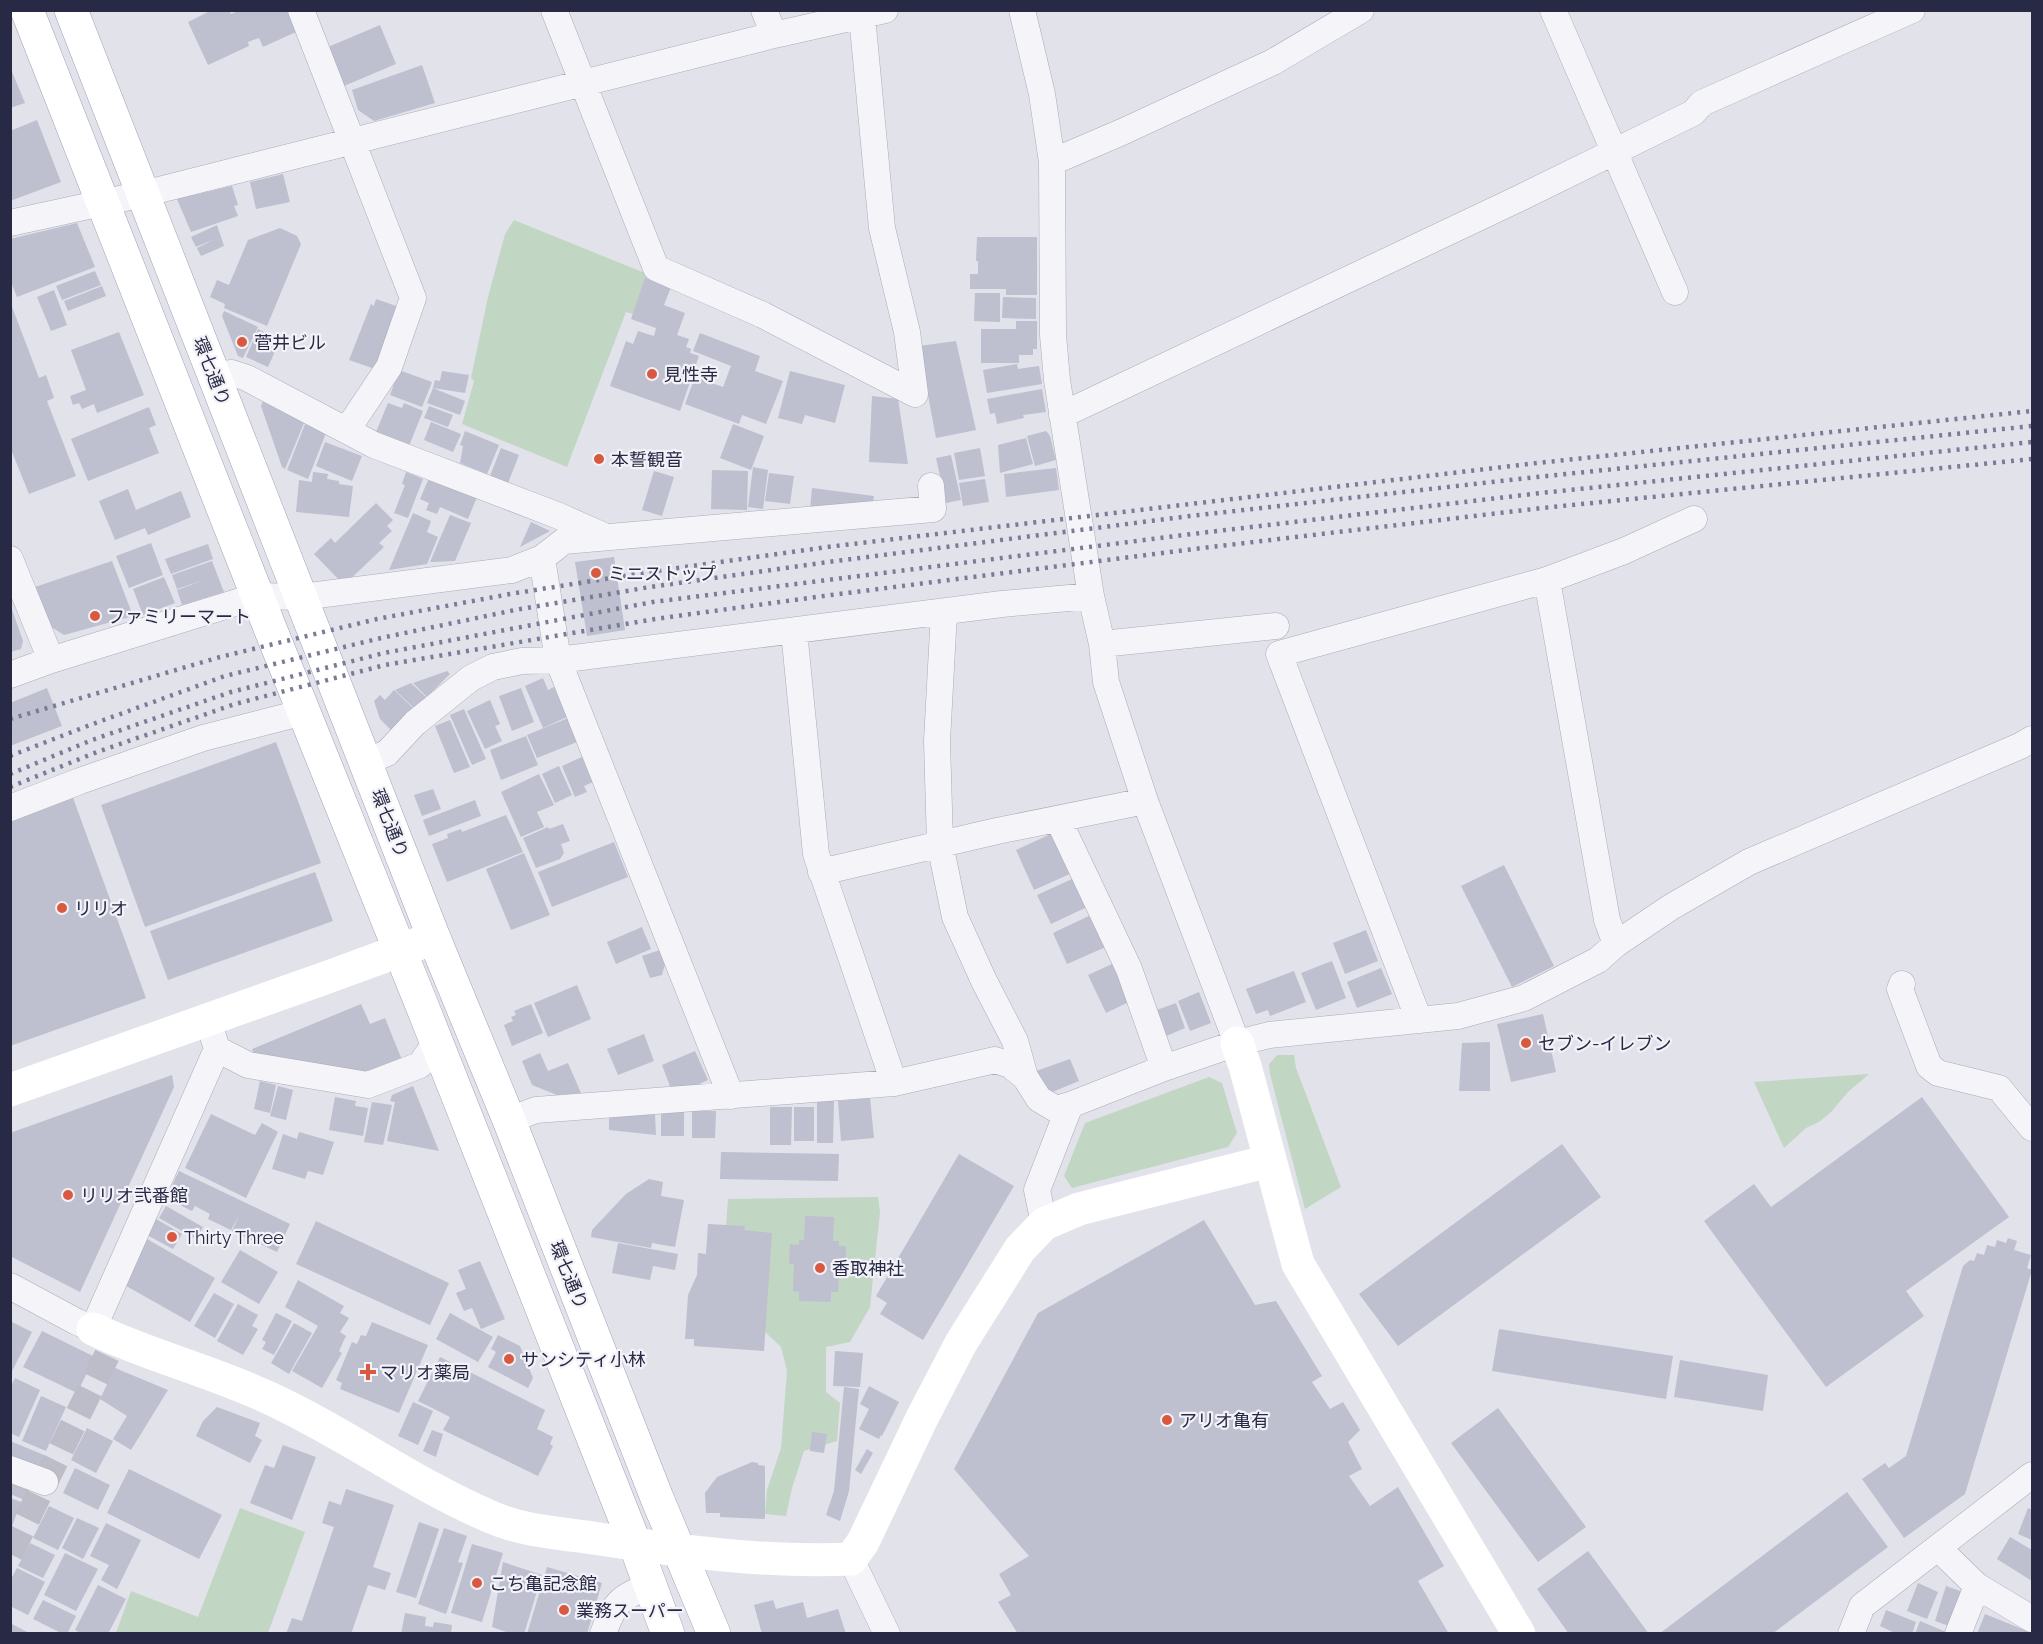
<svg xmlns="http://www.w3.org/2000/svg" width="2043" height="1644" viewBox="0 0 2043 1644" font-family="Raleway,'Noto Sans JP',sans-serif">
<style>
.green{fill:#c2d6c4}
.building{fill:#bebfcf}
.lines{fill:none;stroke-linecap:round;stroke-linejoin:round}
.street-tunnel{stroke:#bdbdca;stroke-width:26;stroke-dasharray:26 13;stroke-linecap:butt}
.street-casing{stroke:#aaabb9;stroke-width:27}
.primary-casing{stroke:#a0a2b8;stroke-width:34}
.street{stroke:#f5f5f9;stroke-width:26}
.secondary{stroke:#fff;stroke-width:33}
.primary{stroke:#fff;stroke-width:33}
.rail{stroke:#7a7b96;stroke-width:4.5;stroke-dasharray:3 6;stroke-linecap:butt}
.poi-dot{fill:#d8593f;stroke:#f2f2f8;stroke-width:2}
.labels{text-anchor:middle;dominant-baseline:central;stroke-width:4.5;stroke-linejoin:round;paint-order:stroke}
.poi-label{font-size:18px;fill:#282a45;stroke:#f2f2f8;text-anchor:start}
.street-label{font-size:18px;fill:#282a45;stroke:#f2f2f8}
</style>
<rect width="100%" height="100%" fill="#e2e2eb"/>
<path class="green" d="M514,220L662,280L636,315L626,312L567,467L462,424L474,381L471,378L488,297L505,234Z
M1277,1055H1294L1296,1068L1341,1187L1305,1209L1270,1074L1269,1064Z
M1869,1074L1848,1092L1831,1112L1819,1122L1806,1128L1784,1148L1754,1082Z
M1209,1077L1222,1083L1237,1133L1228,1147L1072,1188L1064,1176L1085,1123Z
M878,1197L880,1212L870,1307L850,1342L826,1347V1392L840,1403L837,1441L804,1451L792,1488L786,1516L765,1514L767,1490L781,1448L787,1371L781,1347L761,1328L724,1254L728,1199Z
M240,1508L305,1532L268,1633H116L131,1591L198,1617Z"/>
<path class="building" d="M212,10H229L231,14L241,10H287L296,32L263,47L259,38L248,42L249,46L208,65L188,22Z
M380,25L396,64L344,86L328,47Z
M422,65L435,103L374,121L358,110L352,90Z
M10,67L25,103L10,108Z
M37,120L61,182L10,201V131Z
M283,174L290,202L256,209L250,182Z
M232,186L238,205L234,206L238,216L191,232L177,199Z
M77,223L95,267L17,297L10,280V239Z
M217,225L224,246L201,256L197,248L215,239L196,247L191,237Z
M280,228L297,236L301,244L267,326L224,308L225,304L210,297L217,280L229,285L248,240Z
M977,237H1037V295H1006V289H970V274H978V261H976Z
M95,271L101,285L62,300L56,286Z
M645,278L671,287L664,305L685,313L677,335L689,339L686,347L691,349L690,353L699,356L680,411L610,386L626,341L633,344L638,331L654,336L656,328L631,319Z
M102,286L106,296L68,311L64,301Z
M54,290L67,325L51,331L37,297Z
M975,293H1000V322L974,321Z
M1003,297L1036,298V319L1002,318Z
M376,299L399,307L375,369L349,360L371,304L374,306Z
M11,304L39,378L46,375L54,398L47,401L76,476L29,494L10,447Z
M224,311L258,327L243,358L238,356L222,316Z
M1016,321H1037V349H1033V355H1019V363H981V329H1016Z
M258,329L280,340L268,367L246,357Z
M119,332L144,395L97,413L94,404L82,409L79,403L73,405L70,396L86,390L71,350Z
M700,333L760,356L755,371L783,381L766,424L742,415L739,424L685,404L695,377L723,387L731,366L693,351Z
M956,341L976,430L936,438L919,346Z
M1017,364L1018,369L1039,366L1042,384L987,393L983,370Z
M399,370L432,382L422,407L390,395Z
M442,371L469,375L465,393L433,388L435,380L440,381Z
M790,371L845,385L835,423L805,415L802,424L778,418Z
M433,388L465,401L460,415L427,403Z
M1042,389L1046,412L1023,415L1024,418L997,424L995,413L990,414L987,399Z
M872,396L898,399L908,464L869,462Z
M263,401L304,423L285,469L282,467L261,406Z
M388,403L402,408L404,403L423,411L409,446L376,432Z
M429,406L453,415L448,427L424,418Z
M149,407L156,425L149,428L159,453L88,481L71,439Z
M431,422L461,434L453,452L424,440Z
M305,424L326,433L308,479L287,470Z
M733,424L764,436L751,470L720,458Z
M465,431L499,445L487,474L460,463L463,446L460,445Z
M1046,431L1050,436L1056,460L1035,466L1027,436Z
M1026,438L1033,464L1000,473L998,445Z
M325,442L362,456L352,481L316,466Z
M501,448L519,455L508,483L490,476Z
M980,448L985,476L959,480L954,453Z
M951,455L961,500L946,503L936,458Z
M753,467L768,470L763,509L748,507Z
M1056,468L1059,490L1006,497L1004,474Z
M712,470L748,471L747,510L711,509Z
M654,471L674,477L662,516L642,510Z
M313,472L328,474L327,479L339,481V484L353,486L349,517L296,512L299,480L312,482Z
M406,472L423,479L408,518L394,513L405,485L402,484Z
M769,473L794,476L790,504L765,501Z
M429,478L477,497L468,519L440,507L437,514L426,510L429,503L420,499Z
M985,479L989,502L963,506L959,483Z
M812,488L874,496L873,503L810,510Z
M128,489L136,510L181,491L191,517L148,535L145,528L115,540L99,501Z
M376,503L393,520L387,526L392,531L379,543L384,547L344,585L314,554L331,538L335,543Z
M413,513L431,521L427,532L438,537L427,564L389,570Z
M450,515L471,523L455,561L432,562H430Z
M531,522L550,531L520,547Z
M151,543L163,575L129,588L116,556Z
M208,544L213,559L171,574L165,559Z
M614,557L625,630L587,636L575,562Z
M112,561L133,616L64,635L50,626L35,587Z
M212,561L224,592L182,605L177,590L207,579L177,589L172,575Z
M164,577L175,603L143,615L133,589Z
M10,604L23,641L21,649L10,652Z
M447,671L450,674L427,697L413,683Z
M543,678L548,690L554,687L567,717L543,728L525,686Z
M411,683L426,697L415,709L395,690Z
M47,688L62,726L10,746V703Z
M521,688L534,722L512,731L499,696Z
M394,690L414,709L392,731L380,719L374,701L380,695L385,700Z
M490,700L500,724L495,726L502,741L485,749L467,711Z
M464,709L486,759L472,765L450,715Z
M568,718L577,742L537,758L527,735Z
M450,720L470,767L454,773L435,726Z
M526,736L538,765L501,780L490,750Z
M276,742L321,863L145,927L101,805Z
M582,757L593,782L584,786L587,792L575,797L562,766Z
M559,766L572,795L555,803L542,774Z
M539,774L554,805L537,812L544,827L521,837L501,792Z
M433,789L441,809L422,816L414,795Z
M72,795L146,998L10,1046V818Z
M475,800L481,816L429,836L423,820Z
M506,815L523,852L447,882L432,844L448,838L447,834L461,829L462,832Z
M563,824L570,841L561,844L564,853L560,859L536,868L523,838L548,827L549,829Z
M1053,833L1072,873L1034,890L1016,850Z
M614,842L628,877L552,907L538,872Z
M524,853L550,915L511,930L486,869Z
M1504,865L1554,966L1512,987L1461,886Z
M315,872L333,921L168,980L150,931Z
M1074,878L1087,907L1051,924L1037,895Z
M1093,914L1108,946L1067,964L1053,933Z
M642,927L651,949L616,964L607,942Z
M1366,930L1378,961L1345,974L1333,943Z
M660,950L665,964L662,975L650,978L642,956Z
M1332,961L1346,998L1316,1010L1301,973Z
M1112,964L1129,1002L1106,1013L1088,975Z
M1381,968L1392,994L1357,1008L1347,982Z
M1294,971L1306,1002L1270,1016L1268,1010L1256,1014L1246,989Z
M577,985L591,1019L548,1037L534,1003Z
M1199,992L1211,1023L1190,1031L1178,1001Z
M1176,1003L1185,1028L1164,1037L1154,1011Z
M361,1004L370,1024L385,1018L402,1060L360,1077L257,1061L252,1049Z
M531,1004L543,1033L512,1046L504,1025L513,1021L511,1017L516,1015L514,1011Z
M1543,1014L1556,1072L1511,1082L1497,1024Z
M644,1034L654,1061L618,1075L607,1049Z
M1490,1042V1091H1459L1462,1043Z
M695,1051L708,1080L686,1090L671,1089L662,1065Z
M540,1053L548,1071L568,1063L581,1093L557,1095L532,1085L522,1061Z
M1070,1059L1079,1081L1045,1095L1036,1071Z
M172,1075L174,1087L80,1292L10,1256V1133Z
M260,1081L276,1085L270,1113L254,1109Z
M278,1086L293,1090L286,1120L270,1116Z
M413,1086L439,1151L387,1141L395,1102L390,1101L392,1095Z
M335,1097L356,1101L355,1106L368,1108L363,1136L329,1130Z
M1922,1097L2009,1217L1906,1291L1924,1316L1826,1387L1704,1221L1754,1184L1771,1207Z
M870,1098L874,1138L841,1141L838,1101Z
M817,1101H834L833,1143H817Z
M372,1102L392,1105L383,1145L364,1142Z
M770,1107H792L791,1145H770Z
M794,1107H814V1141H794Z
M692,1111H716L715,1138H692Z
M661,1112H684V1136H661Z
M211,1114L255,1135L262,1123L278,1132L246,1198L185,1168Z
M655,1114L656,1135L609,1130V1116Z
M299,1132L334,1142L323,1175L308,1171L305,1179L272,1169L283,1134L297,1139Z
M1562,1144L1601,1197L1398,1346L1359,1294Z
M721,1152L839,1154L838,1181L720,1179Z
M959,1154L1014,1186L923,1340L880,1314L887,1303L876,1296Z
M179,1171L290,1224L277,1252L232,1231L239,1215L231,1230L208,1219L210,1214L195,1206L192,1211L166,1198Z
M649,1179L663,1182L661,1196L684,1200L675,1247L652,1243L651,1248L591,1237L592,1230L626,1194Z
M166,1206L203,1227L196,1239L159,1218Z
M805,1216L834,1217L833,1241H839V1246H846V1270H839L838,1292H831V1302L799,1301V1292L793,1291L794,1264H789L790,1244L799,1245V1240H804Z
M156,1219L182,1234L173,1249L147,1235Z
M1204,1220L1255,1305L1276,1301L1322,1376L1312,1382L1330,1409L1343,1402L1360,1430L1348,1442L1362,1469L1349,1476L1370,1506L1398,1487L1444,1566L1418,1581L1449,1634H1038L1037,1632L1034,1634H1018L998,1602L1011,1595L999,1574L1029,1556L954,1469L1038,1313Z
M316,1221L449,1283L430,1325L296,1264Z
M708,1224L745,1226L744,1230L772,1233L764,1351L694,1346V1339H685L688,1295L697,1275L698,1253L706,1254Z
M2008,1238L2017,1241L2014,1250L2031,1255L2027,1268L2032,1270L1965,1494L1904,1538L1862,1479L1885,1463L1889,1468L1906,1456L1963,1266L1970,1260L1974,1261L1977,1253L1984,1255L1987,1245L1995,1247L1997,1240L2006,1243Z
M147,1239L215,1278L190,1322L121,1283Z
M618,1243L678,1254L675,1270L653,1266L650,1280L612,1273Z
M240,1250L278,1272L259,1304L221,1282Z
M480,1261L505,1319L481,1329L472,1308L464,1311L456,1293L466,1289L458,1270Z
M298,1280L344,1306L340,1313L349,1318L340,1332L346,1336L339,1351L342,1353L322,1388L292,1371L318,1326L285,1307Z
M214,1293L234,1304L215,1338L194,1326Z
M238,1304L258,1315L252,1326L258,1329L243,1355L217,1341Z
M276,1313L292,1321L274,1355L262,1349L266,1342L262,1340Z
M450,1313L493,1337L478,1362L436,1339Z
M10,1321L32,1332L10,1375Z
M372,1322L428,1345L399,1413L340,1389L342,1383L336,1380L352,1342L357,1344L361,1335L366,1336Z
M294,1323L312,1333L289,1374L271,1363Z
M1499,1329L1673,1356L1666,1399L1492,1371Z
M42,1331L95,1357L77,1393L23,1367Z
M498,1335L520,1346L533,1378L528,1388L488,1367L496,1352L491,1349Z
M835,1351L863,1353L860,1387L833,1386Z
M440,1357L545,1410L537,1429L553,1437L550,1444L553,1446L538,1476L443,1430L450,1417L418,1401Z
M1680,1360L1768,1375L1763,1411L1674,1397Z
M115,1368L168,1390L131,1450L113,1439L127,1416L100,1399Z
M15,1378L40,1390L19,1437L10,1433V1388Z
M869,1386L899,1402L882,1436L881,1435L879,1439L859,1429L869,1409L860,1404Z
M844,1387L859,1389L849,1491L840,1521L826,1515L834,1491Z
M41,1396L66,1407L46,1451L22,1441Z
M413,1402L433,1411L418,1445L398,1436Z
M217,1407L260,1423L255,1436L262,1440L250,1463L196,1436L203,1421Z
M1498,1408L1586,1527L1538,1562L1451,1443Z
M87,1428L113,1441L96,1473L71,1460Z
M432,1430L443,1434L436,1457L423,1451Z
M812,1432L827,1434L824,1453L810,1451Z
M10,1441L44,1455L39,1467L10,1455Z
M283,1445L316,1457L292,1520L250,1503L265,1465L274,1468Z
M867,1449L873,1453L861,1474L855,1470Z
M752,1462L758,1463V1465L765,1466V1519L720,1517V1513H706L705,1493L717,1477Z
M75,1468L110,1485L98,1510L63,1493Z
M129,1469L222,1515L199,1559L107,1513Z
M10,1476L31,1485L25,1500L10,1494Z
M346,1489L394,1505L373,1567L391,1573L385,1590L368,1585L351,1634H286L292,1618L302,1621L334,1527L322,1523L329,1501L341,1505Z
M1847,1492L1888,1547L1772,1634H1659Z
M10,1498L21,1502L11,1529H10Z
M49,1506L74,1518L58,1550L33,1538Z
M2028,1508L2032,1510V1540L2018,1534Z
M77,1518L99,1528L83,1559L62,1548Z
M419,1522L439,1529L416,1598L396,1592Z
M106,1523L141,1540L117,1589L101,1580L109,1565L90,1556Z
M444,1528L467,1536L458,1562L463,1563L446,1614L418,1604Z
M2010,1537L2032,1550V1581L1997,1559Z
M30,1543L55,1555L43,1578L18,1566Z
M472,1544L503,1553L482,1622L451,1613Z
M1588,1551L1649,1634H1569L1537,1589Z
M65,1553L98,1569L76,1611L44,1595Z
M503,1562L542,1575L524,1634H512L492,1627Z
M547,1567L602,1583L587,1634H527Z
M17,1568L45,1582L28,1615L10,1606V1581Z
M1918,1583L1938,1592L1927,1619L1907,1611Z
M98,1585L126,1599L108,1634H82L75,1630Z
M1946,1586L1963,1592L1952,1627L1935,1621Z
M43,1600L76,1616L67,1634H63L33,1619Z
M773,1600L776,1609L803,1602L807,1618L838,1609L846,1634H762L754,1605Z
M1886,1610L1916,1622L1912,1634H1897L1880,1626Z
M405,1613L426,1617L425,1626L433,1627L434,1622L452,1625L451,1634H401Z
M1985,1614L2032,1633V1634H1977Z
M1920,1621L1951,1634H1915Z
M10,1623L31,1634H10Z"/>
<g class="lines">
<path class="street-tunnel" d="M10,1554L115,1339"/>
<g class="street-casing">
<path id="street" d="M301,10L413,298L389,367L347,430
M554,10L656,268L763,315L915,394
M764,10L774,35
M1022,10L1042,94L1052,162L1053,335L1057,380L1091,596L1102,644L1106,682L1145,801L1237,1043
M1553,10L1675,292
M862,16L882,228L907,332L915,394
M1052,162L1122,132L1273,62L1361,10
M10,223L143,194L774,35L885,10
M214,375L232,373L247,378L374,445L559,516L604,536
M1062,415L1520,198L1693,113L1702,103L1912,10
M10,559L51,660
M1547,580L1607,920L1616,944
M944,612L937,741L940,844L955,917L984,981L1015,1041L1025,1077
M794,631L816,854L894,1083
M1102,644L1276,626
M10,675L51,660L257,596L302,597L512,570L542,558L564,541L933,509L931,486
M366,762L387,753L415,723L471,678L493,667L522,661L558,660L542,558
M10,808L80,781L203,738L304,712
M1058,819L1129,969L1164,1068
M821,872L997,831L1145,801
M1902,984L1900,989L1929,1066L1938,1073L1999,1088L2032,1128
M1419,1020L1279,654L1547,580L1624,551L1694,519
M217,1049L248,1065L368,1085L420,1065L436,1042
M731,1096L558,660L1002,604L1091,596
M509,1120L536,1110L894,1083L995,1060L1010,1065L1025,1077L1039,1099L1056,1109L1070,1105L1164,1068L1237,1043L1269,1035L1458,1016L1524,998L1598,960L1616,944L1671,907L1749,862L2020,746L2032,739
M1044,1224L1037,1190L1070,1105
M10,1286L77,1322L93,1329L217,1049L208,1020
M10,1469L45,1482
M1938,1548L1977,1586L2032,1619
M851,1559L887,1634
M603,1634C615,1601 619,1599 650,1585
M1851,1634L1862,1606L2032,1475
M1958,1634L1977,1586"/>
</g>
<g class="primary-casing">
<path id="primary" d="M27,10L270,628L425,1013L635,1544L668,1634
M71,10L434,938L509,1120L657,1498L714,1634"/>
</g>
<use href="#street" class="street"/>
<path class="secondary" d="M1237,1043L1245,1066L1298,1264L1519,1634
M10,1090L328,977L434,938
M93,1329C150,1356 211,1371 267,1397C344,1432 413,1484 491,1517C522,1531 559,1533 593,1538C678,1551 765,1563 851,1559L863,1542L922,1418L961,1343L1020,1249L1044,1224L1079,1209L1269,1161"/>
<use href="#primary" class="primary"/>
<path class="rail" d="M10,719L220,657L377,619L510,594L649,572L827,547L1537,463L2032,411
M10,756L90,725L225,676L381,638L515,610L650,587L828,562L1190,516L1537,477L2032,426
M10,774L92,740L231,692L384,653L653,602L1192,534L1541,493L2032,442
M10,787L97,752L235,704L385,665L655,619L831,595L1194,549L1542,508L2032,459"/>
</g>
<g class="poi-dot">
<circle cx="242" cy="342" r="6"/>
<circle cx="652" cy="374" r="6"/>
<circle cx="599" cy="459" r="6"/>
<circle cx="596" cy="573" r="6"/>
<circle cx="95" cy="616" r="6"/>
<circle cx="62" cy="908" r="6"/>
<circle cx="1526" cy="1043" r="6"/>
<circle cx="68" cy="1195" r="6"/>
<circle cx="172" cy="1237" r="6"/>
<circle cx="820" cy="1268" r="6"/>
<circle cx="509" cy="1359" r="6"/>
<path d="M365 1363h6v6h6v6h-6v6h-6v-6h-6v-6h6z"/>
<circle cx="1167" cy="1420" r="6"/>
<circle cx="477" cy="1583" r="6"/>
<circle cx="564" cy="1610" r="6"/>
</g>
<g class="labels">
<g class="poi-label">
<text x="254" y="342">菅井ビル</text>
<text x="664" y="374">見性寺</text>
<text x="611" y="459">本誓観音</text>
<text x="608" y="573">ミニストップ</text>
<text x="107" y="616">ファミリーマート</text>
<text x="74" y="908">リリオ</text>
<text x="1538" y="1043">セブン-イレブン</text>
<text x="80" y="1195">リリオ弐番館</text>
<text x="184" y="1237">Thirty Three</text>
<text x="832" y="1268">香取神社</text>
<text x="521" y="1359">サンシティ小林</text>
<text x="380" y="1372">マリオ薬局</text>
<text x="1179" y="1420">アリオ亀有</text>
<text x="489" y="1583">こち亀記念館</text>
<text x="576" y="1610">業務スーパー</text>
</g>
<g class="street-label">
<text transform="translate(212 371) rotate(69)">環七通り</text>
<text transform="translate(390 823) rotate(69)">環七通り</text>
<text transform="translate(569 1275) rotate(68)">環七通り</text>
</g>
</g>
<rect width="2043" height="1644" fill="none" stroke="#282a45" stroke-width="24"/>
</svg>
